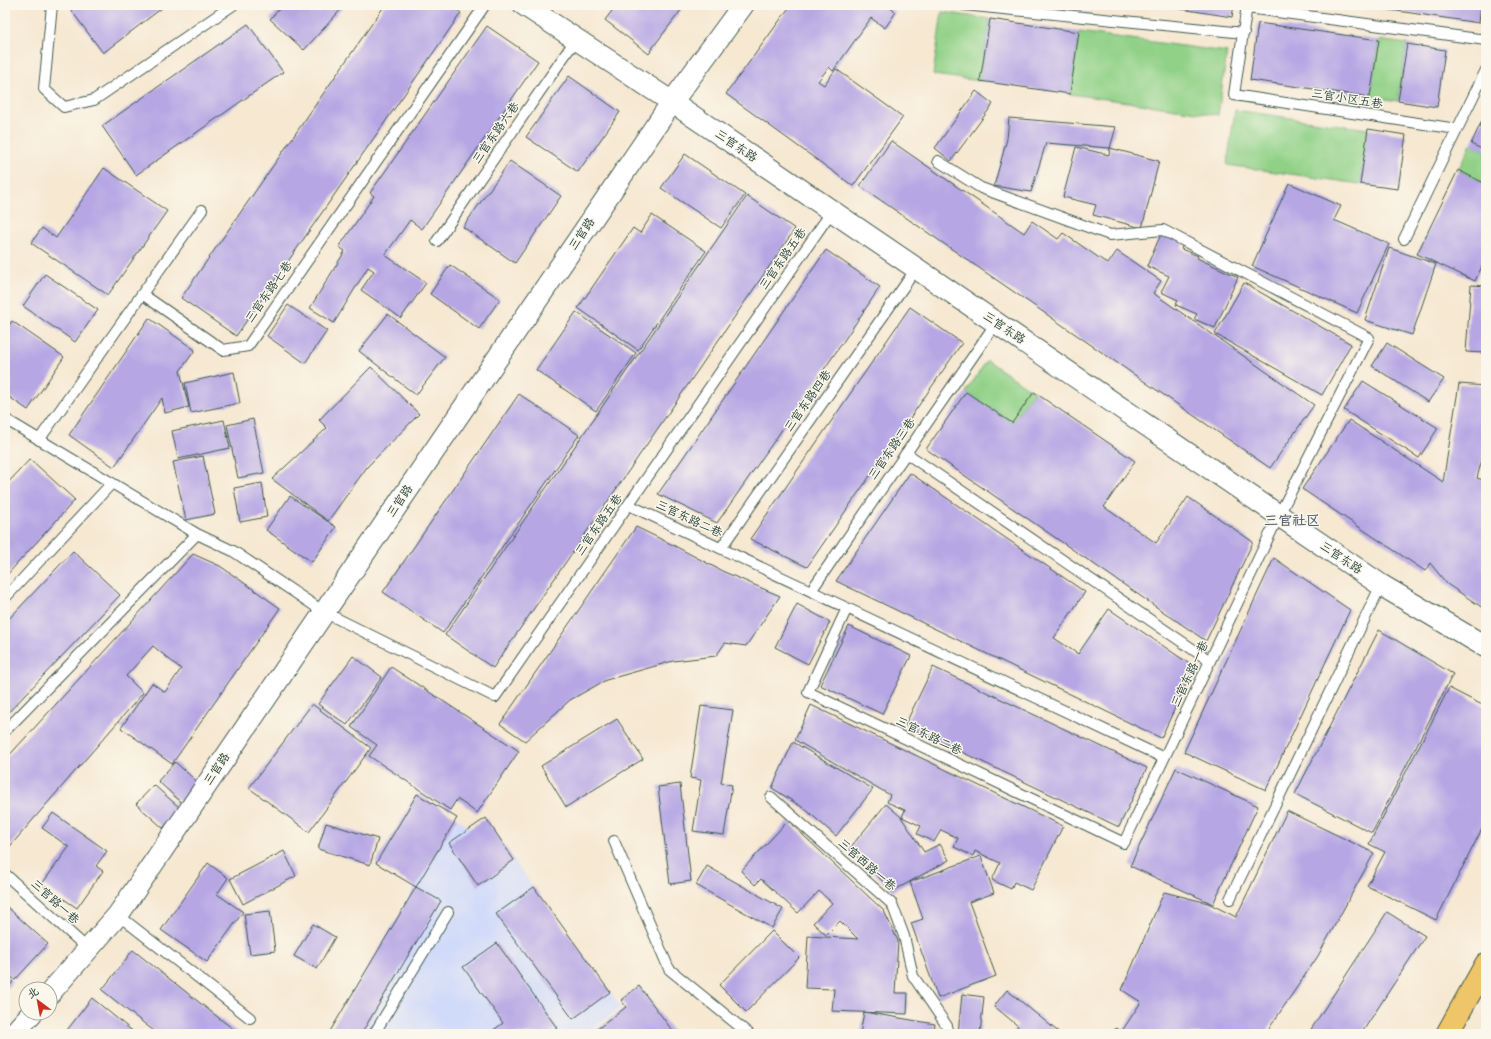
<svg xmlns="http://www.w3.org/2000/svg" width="1491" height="1039" viewBox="0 0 1491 1039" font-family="Kalam,'LXGW WenKai TC',sans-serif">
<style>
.built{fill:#d0daf9}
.green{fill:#91d187;stroke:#58875e}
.building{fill:#b6a7e4}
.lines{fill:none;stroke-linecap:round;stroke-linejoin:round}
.lane-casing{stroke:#3f574c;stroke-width:12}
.street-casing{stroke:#3f574c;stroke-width:23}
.primary-casing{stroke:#3f574c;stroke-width:24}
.lane{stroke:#fff;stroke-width:10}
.street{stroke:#fff;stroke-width:21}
.primary{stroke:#eec569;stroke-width:22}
.labels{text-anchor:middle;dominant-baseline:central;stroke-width:3;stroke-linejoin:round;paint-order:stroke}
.street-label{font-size:12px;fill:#1f3d34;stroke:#fbf7ec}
.quarter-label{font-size:14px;font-weight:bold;fill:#546272;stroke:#fbf7ec}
</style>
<rect width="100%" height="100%" fill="#fbf7ec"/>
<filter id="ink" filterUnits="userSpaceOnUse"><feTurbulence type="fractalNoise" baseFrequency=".025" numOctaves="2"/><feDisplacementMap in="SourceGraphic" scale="8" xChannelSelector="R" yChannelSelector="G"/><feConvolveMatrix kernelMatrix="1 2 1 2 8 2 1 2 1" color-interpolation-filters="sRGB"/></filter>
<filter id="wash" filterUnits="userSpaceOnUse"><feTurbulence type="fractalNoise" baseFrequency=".012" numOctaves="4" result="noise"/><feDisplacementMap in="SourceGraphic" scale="16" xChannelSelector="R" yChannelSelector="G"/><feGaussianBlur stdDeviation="0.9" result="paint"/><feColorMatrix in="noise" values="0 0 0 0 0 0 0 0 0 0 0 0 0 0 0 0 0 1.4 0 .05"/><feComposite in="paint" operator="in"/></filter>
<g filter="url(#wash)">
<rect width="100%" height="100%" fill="#f6e8d1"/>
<path class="built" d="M417,794L457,818L470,828L486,818L514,860L621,1007L586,1034H329L415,887L376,863Z"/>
<path class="green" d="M942,12L990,19L980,81L933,75Z
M1079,32L1227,52L1218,115L1070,94Z
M1379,40L1407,44L1398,101L1370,97Z
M1235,110L1368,129L1360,184L1227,165Z
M1471,144L1486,151V184L1458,170Z
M987,360L1034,392L1012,423L966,392Z"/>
<g id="blocks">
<path class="building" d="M78,5H166L103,53L71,10Z
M283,5H345L304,50L270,19Z
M385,5H450L461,13L236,336L181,298Z
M612,5H685L650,51H651L649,54L605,20L615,7Z
M791,5H886L896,12L885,28L871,18L833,71L829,67L818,81L824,85L836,69L903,117L853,186L726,94Z
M1156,5H1234L1232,17Z
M1357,5H1481L1479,23Z
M990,19L1079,32L1070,94L980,81Z
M1258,23L1379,40L1370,97L1250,80Z
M248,24L283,72L136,175L102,126Z
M487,26L538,61L422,229L410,220L385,255L426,283L401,318L361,290L374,271L368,267L334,323L310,308L345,251L339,247L374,196L370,193Z
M1407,44L1445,50L1437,107L1398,101Z
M569,76L620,112L578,172L526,137Z
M976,91L993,104L951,161L935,148Z
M1486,112V151L1471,144Z
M1009,118L1116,127L1110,148L1046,143L1031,192L994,186L1007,139Z
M1368,129L1406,135L1398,189L1360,184Z
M891,141L1024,233L1032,221L1058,239L1063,233L1108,264L1117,251L1161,281L1153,293L1314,405L1270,468L860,186Z
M1076,147L1109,155L1110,148L1159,161L1142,228L1093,215L1096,205L1063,197Z
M685,154L745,195L721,228L661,188Z
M510,161L561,196L515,263L463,227Z
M104,168L167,211L108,295L31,243L42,228L56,238Z
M1458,170L1486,184V258L1475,281L1417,254Z
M1289,183L1341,206L1334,220L1389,244L1357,313L1252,266Z
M747,196L795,229L493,668L445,635Z
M652,215L706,251L638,350L578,308L633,228L640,233Z
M1162,232L1184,242L1181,249L1198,256L1197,258L1238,277L1215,328L1194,319L1197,314L1176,305L1178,300L1161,292L1169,276L1147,266Z
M1389,248L1436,264L1412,335L1365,320Z
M826,250L880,287L843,342L717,523L658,494Z
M450,265L500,299L479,329L430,294Z
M45,274L98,310L75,342L23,306Z
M1244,283L1351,344L1322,395L1215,334Z
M1471,285L1486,286L1485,353L1466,352Z
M288,305L327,331L305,363L267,336Z
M910,307L962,343L856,496L807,567L750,539Z
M576,312L636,353L596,411L536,370Z
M388,314L445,357L416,395L359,351Z
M149,318L195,350L180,371L189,407L165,413L162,398L114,467L69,435Z
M12,321L64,357L28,410L5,394V332Z
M1387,343L1444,379L1428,402L1372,366Z
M371,367L419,414L367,467L328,521L272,479L327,428L319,420Z
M234,372L240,403L191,413L185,383Z
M1363,381L1438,428L1419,458L1344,410Z
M1459,384L1486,386V444L1477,478L1486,481V610L1447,584L1430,563L1425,571L1302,489L1349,420L1443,482Z
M966,392L1012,423L1034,392L1135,461L1104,507L1156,543L1188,497L1253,542L1206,641L926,449Z
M519,394L579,435L443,633L383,592Z
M253,419L264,473L238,478L227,425Z
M224,420L230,448L178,459L172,431Z
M203,456L215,514L186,520L173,462Z
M30,459L75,500L5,577V486Z
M910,473L1085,592L1054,638L1078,654L1109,609L1194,667L1161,738L836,581Z
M262,483L267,517L240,522L234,488Z
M290,496L336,527L312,562L266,530Z
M636,527L671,544L722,571L780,596L746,646L725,643L716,656L673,661L606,680L570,700L525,741L500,724Z
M73,551L120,595L5,716V623Z
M193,554L220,566L280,608L172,764L121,728L152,683L165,692L181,669L153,646L126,676L143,693L5,852V760Z
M1274,558L1350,610L1266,790L1184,752Z
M797,604L830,622L808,664L775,647Z
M849,626L911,656L882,714L820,685Z
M1379,630L1453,674L1372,833L1295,794Z
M353,656L382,677L347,725L318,704Z
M391,667L519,751L477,813L457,799L450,810L369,756L377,745L351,727Z
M933,667L1147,768L1119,827L905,725Z
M1449,688L1486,707V821L1436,920L1367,886L1385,852L1369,844Z
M312,704L371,748L309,832L249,788Z
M811,705L1063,826L1031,890L1014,882L1011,889L992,880L1000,863L975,851L973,856L954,847L958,838L941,830L934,842L917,834L921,826L902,817L905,810L887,802L890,795L795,740Z
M701,706L733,710L721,783L732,785L724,835L693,831L701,780L690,778Z
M617,719L643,759L566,807L541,766Z
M793,742L873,789L836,836L805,809L772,788Z
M175,762L202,786L184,805L158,781Z
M1176,768L1258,806L1213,904L1130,866Z
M680,784L691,881L670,884L658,787Z
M154,785L181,809L163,828L136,804Z
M417,794L457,818L416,887L376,863Z
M886,804L901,817L924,852L940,844L949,860L893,891L849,849Z
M1287,811L1374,853L1318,956L1266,1033L1268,1034H1112L1116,1028L1122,1031L1141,1002L1122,990L1164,892L1208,903L1236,917Z
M53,813L107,851L96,866L103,871L77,908L42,884L69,847L42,828Z
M486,818L514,860L478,886L449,843Z
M788,821L884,911L898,941L895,993H908L907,1014L832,1011L834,989L805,988L808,936L858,939L840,921L826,935L813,923L832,903L819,891L798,913L761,879L755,885L741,871Z
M326,823L378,839L370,865L318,849Z
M284,851L296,876L243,904L230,879Z
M981,856L994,893L969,902L996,976L938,998L911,923L923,919L910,882Z
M208,863L228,878L217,894L243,912L207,962L161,930Z
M707,866L783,909L772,928L696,885Z
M416,887L441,901L361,1034H330L329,1033Z
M534,887L610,992L573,1019L496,914Z
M5,905L48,944L15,980L5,972Z
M270,911L275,951L250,954L244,914Z
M1387,912L1425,936L1361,1034H1308Z
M313,924L335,937L317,969L294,956Z
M772,931L799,958L746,1012L719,985Z
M497,943L557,1028L549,1034H488L503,1023L463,967Z
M133,950L224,1022L240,1034H158L132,1014L102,990Z
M5,975L13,982L5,991Z
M639,986L675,1034H591L626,1007L621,1000Z
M1007,990L1061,1034H1011L1018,1026L994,1006Z
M962,994L984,997L980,1034H958Z
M92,998L136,1034H64Z
M864,1012L935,1024L933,1034H860Z"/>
</g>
</g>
<g filter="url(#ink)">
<use href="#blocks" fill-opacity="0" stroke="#3f574c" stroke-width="1"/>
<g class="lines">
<g class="lane-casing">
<path id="lane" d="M52,5L44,89L64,107L94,100L233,5
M964,5L1244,33
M1247,5L1234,95L1457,129
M1247,8L1486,40
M1404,239L1486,70
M437,241L576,39
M142,294L202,210
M5,419L197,534L233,551L324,612L495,697L832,211
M39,440L142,294L223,350L248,346L485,5
M906,453L1210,661
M629,505L1164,758
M721,548L916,269
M811,591L996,323
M5,598L112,483
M847,608L808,692L1124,843L1279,515L1369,338L1163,230L1110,235L981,188L938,161
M5,731L197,534
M771,797L892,904L904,936L913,976L947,1026L946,1034
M614,841L669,969L749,1034
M5,874L88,949
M1230,899L1381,585
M118,915L250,1018
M374,1034L448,912"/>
</g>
<g class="street-casing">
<path id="street" d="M524,5L672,102L1381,585L1486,647
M50,993L118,915L672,102L743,5
M13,1034L32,1013"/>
</g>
<g class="primary-casing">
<path id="primary" d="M1447,1034L1486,964"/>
</g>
<use href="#lane" class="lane"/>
<use href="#street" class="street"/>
<use href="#primary" class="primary"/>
</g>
</g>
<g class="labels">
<g class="street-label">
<text transform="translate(1347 99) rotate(9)">三官小区五巷</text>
<text transform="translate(496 133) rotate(-55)">三官东路六巷</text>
<text transform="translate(736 146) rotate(34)">三官东路</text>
<text transform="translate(582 234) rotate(-56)">三官路</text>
<text transform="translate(783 259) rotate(-55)">三官东路五巷</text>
<text transform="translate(269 292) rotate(-55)">三官东路七巷</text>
<text transform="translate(1004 328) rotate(34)">三官东路</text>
<text transform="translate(808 401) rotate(-55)">三官东路四巷</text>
<text transform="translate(892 449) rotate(-55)">三官东路三巷</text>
<text transform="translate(400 501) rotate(-56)">三官路</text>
<text transform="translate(689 519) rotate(25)">三官东路二巷</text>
<text transform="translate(599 525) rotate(-55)">三官东路五巷</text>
<text transform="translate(1341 558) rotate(34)">三官东路</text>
<text transform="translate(1190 674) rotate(-65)">三官东路一巷</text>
<text transform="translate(929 736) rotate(26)">三官东路二巷</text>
<text transform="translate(217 769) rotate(-56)">三官路</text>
<text transform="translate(867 865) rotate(41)">三官西路一巷</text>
<text transform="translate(55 902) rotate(42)">三官路一巷</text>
</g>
<g class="quarter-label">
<text x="1292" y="521">三官社区</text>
</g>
</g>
<rect width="1491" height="1039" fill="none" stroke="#fbf7ec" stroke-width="20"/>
<g transform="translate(38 1001) rotate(328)"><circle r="19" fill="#fbf7ec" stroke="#a3ada2"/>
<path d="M0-3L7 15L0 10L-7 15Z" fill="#c8321e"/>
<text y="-6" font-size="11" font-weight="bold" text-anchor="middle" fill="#1f3d34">北</text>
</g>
</svg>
